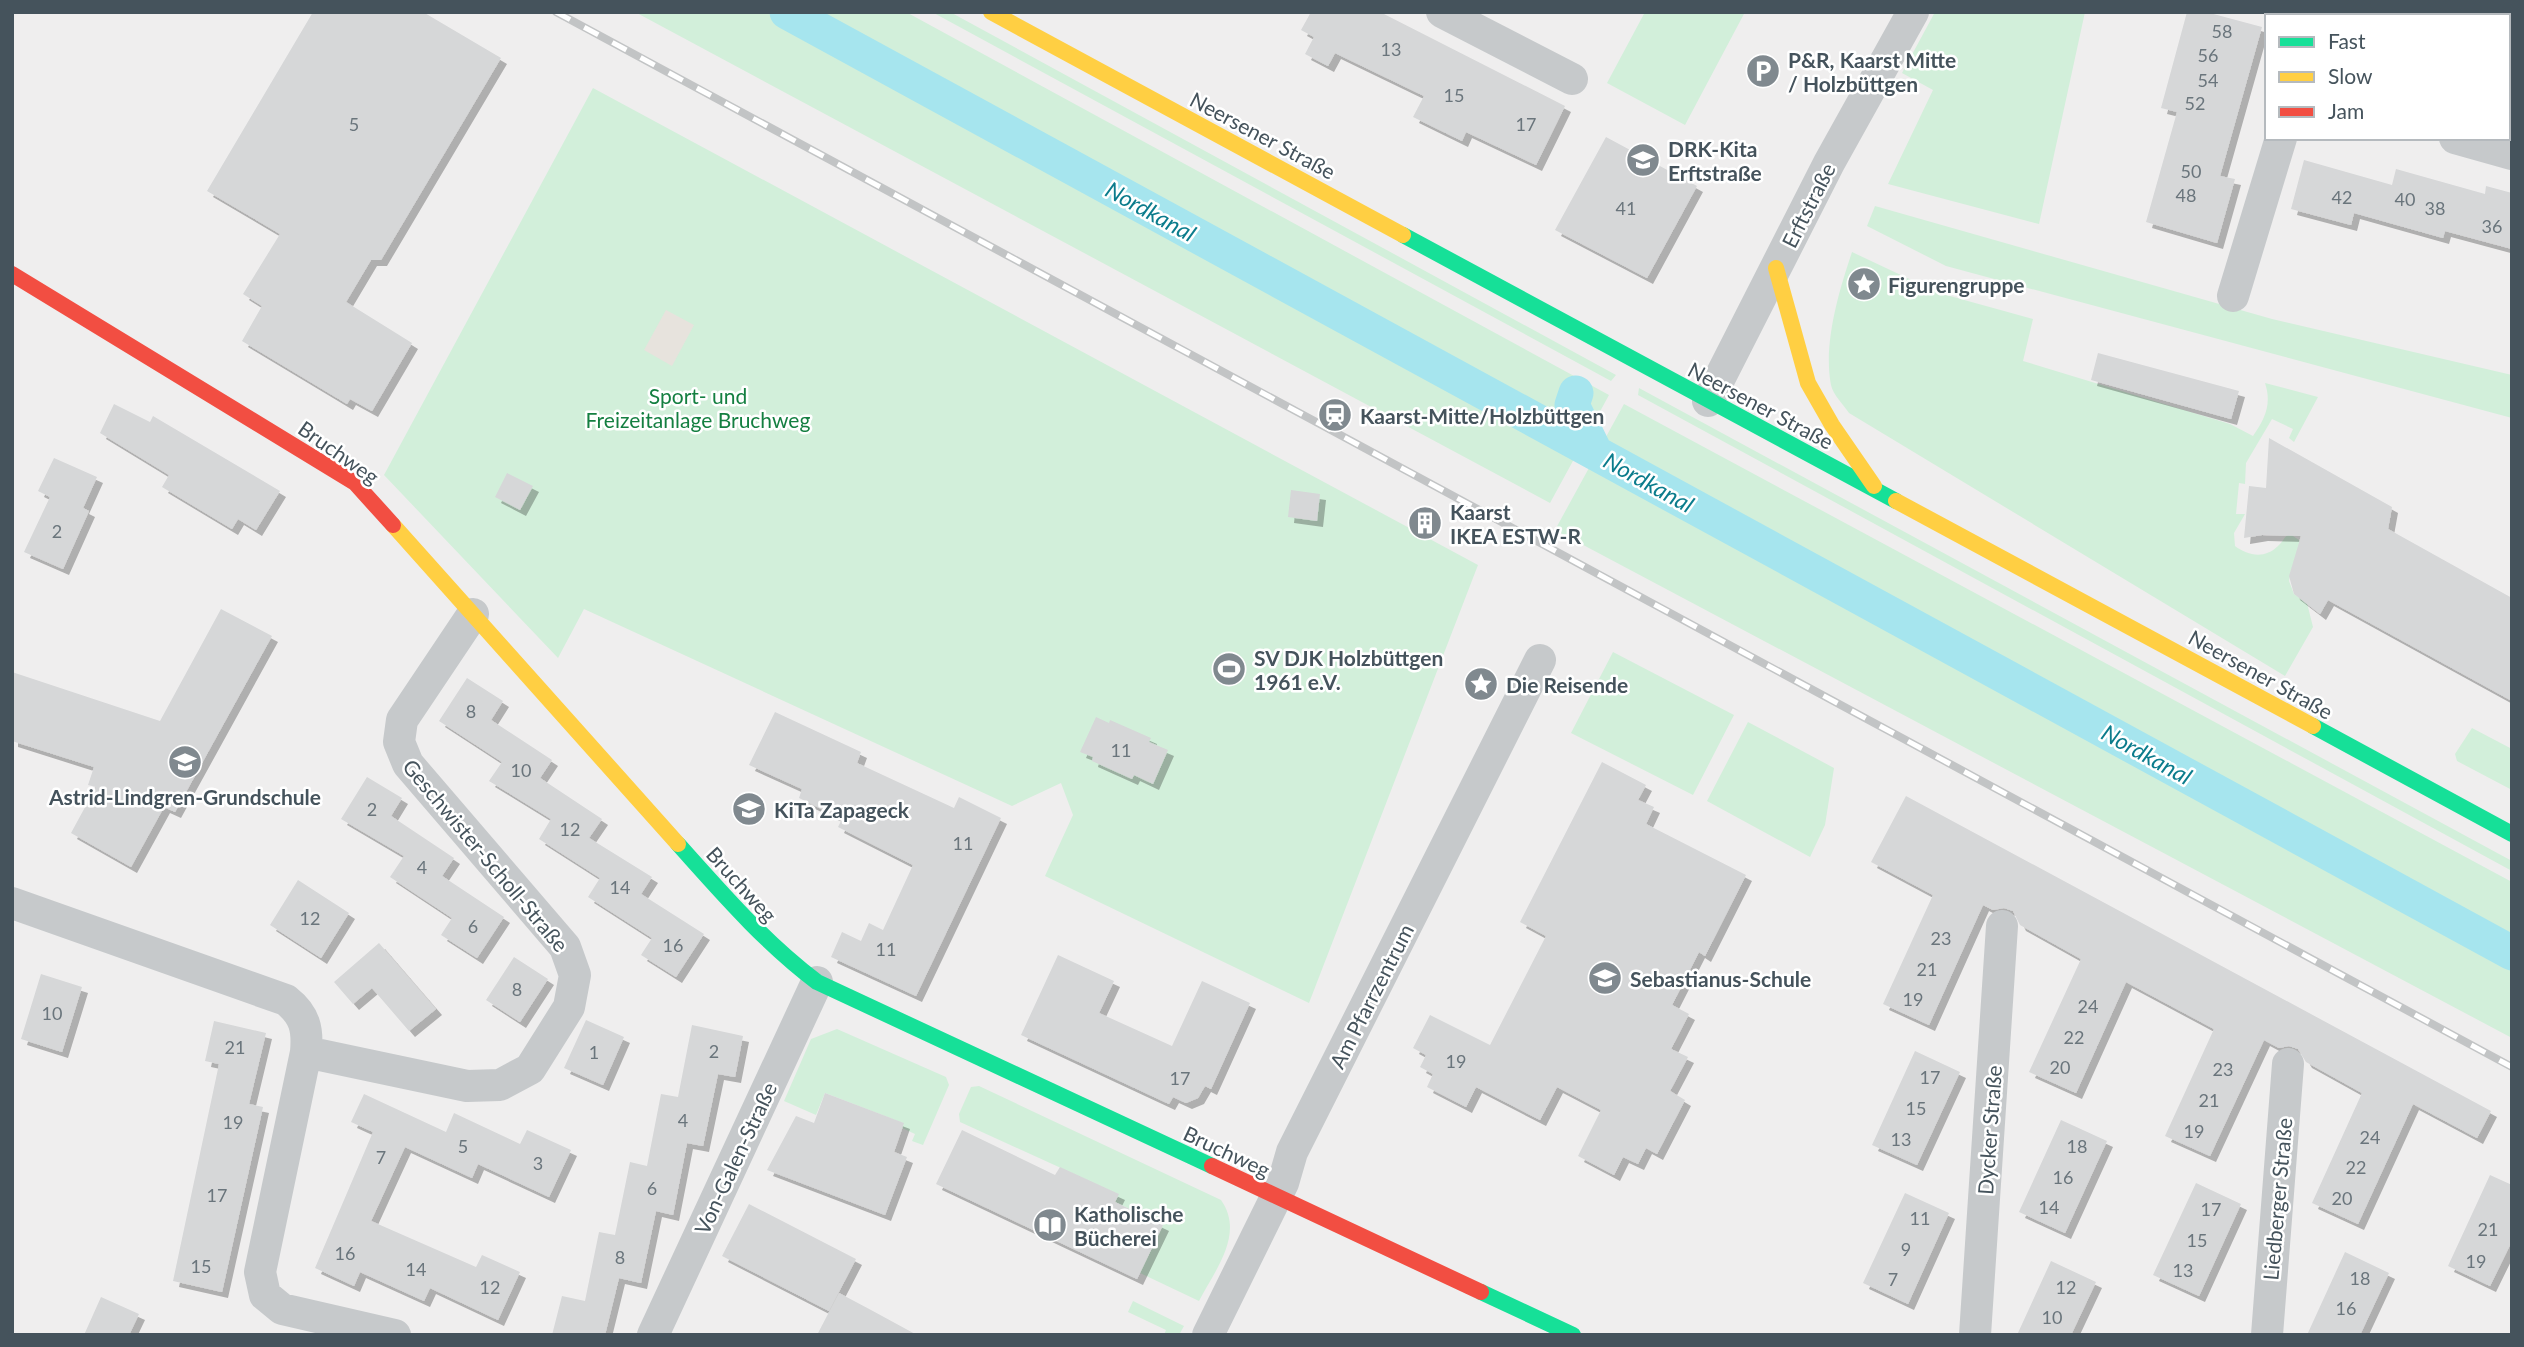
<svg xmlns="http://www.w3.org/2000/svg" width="2524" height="1347" viewBox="0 0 2524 1347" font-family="Lato,sans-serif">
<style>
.green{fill:#d2efda}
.sand{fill:#e7e3dd}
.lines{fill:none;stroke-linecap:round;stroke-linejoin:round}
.canal{stroke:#a6e5ee;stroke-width:35}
.building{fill:#d6d7d8;filter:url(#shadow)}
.street{stroke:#c6c9cb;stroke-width:32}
.fast{stroke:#16e098;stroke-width:16}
.slow{stroke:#ffcf43;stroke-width:16}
.jam{stroke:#f24e42;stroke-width:16}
.rail-casing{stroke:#c2c4c5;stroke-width:8}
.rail{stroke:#fff;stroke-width:5;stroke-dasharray:16;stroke-linecap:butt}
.labels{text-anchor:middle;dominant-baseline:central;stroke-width:5;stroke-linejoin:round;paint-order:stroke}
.number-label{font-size:18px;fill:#6a757c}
.poi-label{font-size:21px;font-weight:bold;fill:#45535c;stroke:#fff;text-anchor:start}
.street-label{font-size:21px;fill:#45535c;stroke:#fff}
.park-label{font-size:21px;fill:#147f41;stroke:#fff}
.water-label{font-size:23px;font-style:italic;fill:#0b7c8c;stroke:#fff}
</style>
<defs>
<filter id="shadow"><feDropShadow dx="6" dy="6" stdDeviation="0" flood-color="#0004"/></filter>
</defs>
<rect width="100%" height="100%" fill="#efeeee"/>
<path class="green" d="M635,12H906L1609,395L1550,503Z
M932,12H950L1616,375L1611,381Z
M1645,12H1745L1685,125L1607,83Z
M1935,12H2085L2039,224L1888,184L1933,90L1902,73Z
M593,88L1478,565L1309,1003L1045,876L1073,815L1061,783L1012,806L584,609L558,658L384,475Z
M1875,206L2272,319L2512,375V418L1946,266L1867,226Z
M1852,252L1939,293L2033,319L2023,361L2230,424L2253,436C2265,419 2272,404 2265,383L2318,397L2294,442L2289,438L2293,429L2272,419L2246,463L2245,484L2239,483L2236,514H2245L2234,533L2235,546C2248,556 2265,559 2278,546C2284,541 2283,537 2290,534L2308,546L2291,570L2289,581L2294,594L2307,603L2313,627L2285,676L1849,413C1844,405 1833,395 1831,385C1823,344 1839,291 1852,252Z
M1639,388L2512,861V871L1638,395Z
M1624,404L2512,882V1038L1555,530Z
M1613,652L1734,715L1693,795L1571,733Z
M1748,722L1834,768L1825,825L1810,857L1707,801Z
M2472,728L2512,749V790L2457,761L2455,754Z
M837,1029L946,1077L949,1085L923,1145L912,1141L915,1134L902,1128L903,1123L825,1093L816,1115L784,1101L811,1039Z
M979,1086L1221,1200C1245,1234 1215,1270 1199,1301L1140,1273L1163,1225L1115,1202L1118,1194L960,1122L959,1114L971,1087Z
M1133,1301L1184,1326L1179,1335H1164L1166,1330L1128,1312Z"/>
<path class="sand" d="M666,310L694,325L672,366L644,350Z"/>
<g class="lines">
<path class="canal" d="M787,12L2512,953
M1576,393L1572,405L1595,452"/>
</g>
<path class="building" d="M313,12H423L501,58L381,260H371L346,302L412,343L372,411L350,399L347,404L242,341L262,306L243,294L280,234L207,191Z
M1311,12H1380L1565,106L1536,165L1466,132L1462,141L1413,117L1424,96L1335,53L1328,66L1305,54L1314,37L1301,30Z
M2187,12H2206L2262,27L2220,176L2235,179L2217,243L2146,222L2177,112L2161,108Z
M1606,137L1697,186L1647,278L1555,230Z
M2304,160L2392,185L2396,169L2485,194L2486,186L2512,193V249L2445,231L2443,238L2354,213L2351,225L2291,209Z
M2098,353L2239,391L2231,419L2091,380Z
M114,404L150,422L153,416L280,491L256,530L238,519L232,529L162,487L169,475L100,433Z
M2269,438L2392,507L2388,529L2512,598V701L2328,600L2320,614L2294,594L2289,576L2301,536L2262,535L2244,538L2249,486L2266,488Z
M54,458L97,477L83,508L89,511L63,569L24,552L50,497L38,491Z
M507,473L533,486L520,510L495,497Z
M1291,490L1320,494L1317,521L1288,517Z
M221,609L272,636L175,812L164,807L131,867L71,833L96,787L88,785L94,767L12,741V672L160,721Z
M467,678L503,701L491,720L552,760L540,778L602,819L589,838L652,877L641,894L704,934L676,977L641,955L652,938L588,897L600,878L539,839L551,819L489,781L502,762L439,721Z
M775,712L861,752L857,763L954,808L959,797L1001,818L916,996L831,957L842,932L861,941L869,923L883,930L913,865L838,827L842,819L799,798L802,789L749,765Z
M1096,717L1109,723L1110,720L1151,738L1149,742L1168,750L1153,784L1134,775L1132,779L1092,761L1093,757L1080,752Z
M1602,762L1646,785L1638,800L1654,807L1646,824L1746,875L1705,956L1699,952L1672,1005L1689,1014L1671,1049L1688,1057L1670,1091L1685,1100L1657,1154L1646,1148L1638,1164L1623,1157L1614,1175L1578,1156L1601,1110L1557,1087L1540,1120L1476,1087L1466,1107L1427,1087L1433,1074L1420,1067L1426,1055L1413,1048L1430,1015L1490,1045L1546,936L1520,922Z
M367,777L402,798L391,816L454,858L442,876L504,917L477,958L441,935L452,918L390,877L404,856L341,819Z
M1906,796L2491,1111L2477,1138L2413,1104L2358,1224L2312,1203L2362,1093L2306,1062L2298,1049L2289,1046L2279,1048L2264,1040L2210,1156L2165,1136L2214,1029L2126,982L2076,1093L2029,1072L2081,959L2020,925L2013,911L2004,908L1993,910L1983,905L1929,1025L1883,1004L1933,895L1871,862Z
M298,880L349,913L321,958L270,925Z
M379,943L436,1009L409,1031L372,988L353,1004L334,982Z
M1058,955L1114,981L1099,1013L1172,1046L1202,981L1250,1003L1211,1089L1205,1086L1198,1098L1186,1103L1173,1097L1169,1104L1021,1035Z
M514,957L548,979L520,1022L486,1000Z
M41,974L82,987L62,1052L21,1039Z
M586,1020L624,1037L603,1085L564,1068Z
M214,1021L266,1033L249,1104L263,1107L222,1292L173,1281L219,1064L205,1061Z
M692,1025L743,1036L735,1077L718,1074L703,1146L687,1143L673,1215L656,1211L641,1283L619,1278L605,1335H552L562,1296L585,1301L599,1232L615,1235L630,1162L647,1166L661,1094L678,1097Z
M1915,1051L1960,1072L1917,1165L1872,1145Z
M825,1093L904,1123L894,1152L907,1157L885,1215L767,1170L796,1116L814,1123Z
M364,1094L446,1132L454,1113L520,1144L527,1130L571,1150L549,1197L478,1164L472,1178L405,1147L371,1221L476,1267L482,1255L520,1272L498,1320L430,1288L424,1301L360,1272L354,1286L315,1268L373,1132L351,1122Z
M2061,1120L2107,1141L2065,1233L2019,1212Z
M962,1130L1055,1175L1060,1167L1119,1194L1115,1202L1163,1225L1137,1279L936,1184Z
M2490,1175L2512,1185V1241L2490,1286L2448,1266Z
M2196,1183L2241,1204L2199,1296L2153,1275Z
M1905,1193L1949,1213L1908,1304L1863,1283Z
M749,1204L856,1259L829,1311L722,1256Z
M2345,1252L2389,1273L2360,1335H2307Z
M2051,1261L2096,1282L2071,1335H2017Z
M839,1293L871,1310L917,1335H817Z
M101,1297L139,1314L129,1335H84Z"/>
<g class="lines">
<path class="street" d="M1442,12L1572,79
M2308,16L2309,12
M2455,138L2512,154
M2233,296L2281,138
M1708,401L1829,163L1913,12
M12,903L286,1000C305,1015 308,1029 306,1052L467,1086L500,1085L530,1069L569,1007L575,975L565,947L408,764L399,742L402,720L473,614
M306,1052L260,1272L265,1295L282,1309L395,1335
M653,1335L817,982
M1208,1335L1283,1183L1292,1152L1540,660
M1975,1335L2002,926
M2267,1335L2288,1064"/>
<path class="fast" d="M1403,235L1896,501
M2313,726L2512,834
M678,844C722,893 764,942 817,982L1212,1166
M1481,1292L1573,1335"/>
<path class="slow" d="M991,12L1403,235
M1776,268L1808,383L1832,425L1874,486
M1896,501L2313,726
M393,525L678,844"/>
<path class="jam" d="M12,274L355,483L393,525
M1212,1166L1481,1292"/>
<g class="rail-casing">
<path id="rail" d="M556,12L2512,1067"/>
</g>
<use href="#rail" class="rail"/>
</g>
<defs>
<g id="parking-disc" transform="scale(1.75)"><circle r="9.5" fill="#80898f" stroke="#fff"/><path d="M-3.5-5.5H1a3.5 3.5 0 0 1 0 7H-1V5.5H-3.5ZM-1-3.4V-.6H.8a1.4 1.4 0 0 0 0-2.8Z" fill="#fff"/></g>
<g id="school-disc" transform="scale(1.75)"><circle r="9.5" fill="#80898f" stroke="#fff"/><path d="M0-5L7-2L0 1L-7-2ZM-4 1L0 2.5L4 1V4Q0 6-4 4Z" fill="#fff"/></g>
<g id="sight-disc" transform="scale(1.75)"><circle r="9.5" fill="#80898f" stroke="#fff"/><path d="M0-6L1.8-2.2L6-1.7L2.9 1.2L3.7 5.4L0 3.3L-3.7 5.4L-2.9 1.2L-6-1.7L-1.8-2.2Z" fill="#fff"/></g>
<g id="station-disc" transform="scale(1.75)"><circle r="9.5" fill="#80898f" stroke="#fff"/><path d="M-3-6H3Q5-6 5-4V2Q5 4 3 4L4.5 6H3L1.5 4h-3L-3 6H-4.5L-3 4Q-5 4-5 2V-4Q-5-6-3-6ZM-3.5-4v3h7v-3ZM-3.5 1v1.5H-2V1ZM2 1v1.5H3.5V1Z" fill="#fff"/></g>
<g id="building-disc" transform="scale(1.75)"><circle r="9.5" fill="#80898f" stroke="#fff"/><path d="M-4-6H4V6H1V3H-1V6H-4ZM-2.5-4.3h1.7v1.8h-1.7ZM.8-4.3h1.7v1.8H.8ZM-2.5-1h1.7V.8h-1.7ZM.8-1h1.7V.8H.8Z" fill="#fff"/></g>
<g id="stadium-disc" transform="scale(1.75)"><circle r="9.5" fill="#80898f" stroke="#fff"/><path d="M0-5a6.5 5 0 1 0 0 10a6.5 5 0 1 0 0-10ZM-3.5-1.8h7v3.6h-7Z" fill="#fff"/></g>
<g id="library-disc" transform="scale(1.75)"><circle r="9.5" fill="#80898f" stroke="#fff"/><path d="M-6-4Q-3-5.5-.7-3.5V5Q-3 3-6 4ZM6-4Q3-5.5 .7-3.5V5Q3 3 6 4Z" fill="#fff"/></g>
</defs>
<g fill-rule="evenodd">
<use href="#parking-disc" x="1763" y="71"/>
<use href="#school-disc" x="1643" y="160"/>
<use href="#sight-disc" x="1864" y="284"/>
<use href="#station-disc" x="1335" y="415"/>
<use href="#building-disc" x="1425" y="523"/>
<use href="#stadium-disc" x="1229" y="669"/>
<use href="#sight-disc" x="1481" y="684"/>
<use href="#school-disc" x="185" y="762"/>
<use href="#school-disc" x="749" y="809"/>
<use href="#school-disc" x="1605" y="978"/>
<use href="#library-disc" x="1050" y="1225"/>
</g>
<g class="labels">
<g class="number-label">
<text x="2222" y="31">58</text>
<text x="1391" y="49">13</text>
<text x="2208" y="55">56</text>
<text x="2208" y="80">54</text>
<text x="1454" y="95">15</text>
<text x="2195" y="103">52</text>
<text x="354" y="124">5</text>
<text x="1526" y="124">17</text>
<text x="2191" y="171">50</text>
<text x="2186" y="195">48</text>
<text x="2342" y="197">42</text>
<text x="2405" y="199">40</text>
<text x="1626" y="208">41</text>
<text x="2435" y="208">38</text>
<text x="2492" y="226">36</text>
<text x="57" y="531">2</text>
<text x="471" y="711">8</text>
<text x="1121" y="750">11</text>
<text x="521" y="770">10</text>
<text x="372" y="809">2</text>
<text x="570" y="829">12</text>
<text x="963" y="843">11</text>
<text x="422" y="867">4</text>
<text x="620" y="887">14</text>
<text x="310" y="918">12</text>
<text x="473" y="926">6</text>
<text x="1941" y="938">23</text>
<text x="673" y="945">16</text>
<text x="886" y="949">11</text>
<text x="1927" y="969">21</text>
<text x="517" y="989">8</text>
<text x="1913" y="999">19</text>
<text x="2088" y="1006">24</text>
<text x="52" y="1013">10</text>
<text x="2074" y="1037">22</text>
<text x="235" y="1047">21</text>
<text x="714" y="1051">2</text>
<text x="594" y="1052">1</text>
<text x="1456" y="1061">19</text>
<text x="2060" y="1067">20</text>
<text x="2223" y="1069">23</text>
<text x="1930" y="1077">17</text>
<text x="1180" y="1078">17</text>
<text x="2209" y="1100">21</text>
<text x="1916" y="1108">15</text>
<text x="683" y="1120">4</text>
<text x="233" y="1122">19</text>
<text x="2194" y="1131">19</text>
<text x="2370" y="1137">24</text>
<text x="1901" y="1139">13</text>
<text x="463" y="1146">5</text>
<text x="2077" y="1146">18</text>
<text x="381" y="1157">7</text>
<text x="538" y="1163">3</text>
<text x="2356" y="1167">22</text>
<text x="2063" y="1177">16</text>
<text x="652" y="1188">6</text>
<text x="217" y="1195">17</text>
<text x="2342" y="1198">20</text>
<text x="2049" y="1207">14</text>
<text x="2211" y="1209">17</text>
<text x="1920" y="1218">11</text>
<text x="2488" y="1229">21</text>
<text x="2197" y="1240">15</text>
<text x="1906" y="1249">9</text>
<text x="345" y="1253">16</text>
<text x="620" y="1257">8</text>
<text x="2476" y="1261">19</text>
<text x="201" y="1266">15</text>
<text x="416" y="1269">14</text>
<text x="2183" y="1270">13</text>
<text x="2360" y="1278">18</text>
<text x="1893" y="1279">7</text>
<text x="490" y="1287">12</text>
<text x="2066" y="1287">12</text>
<text x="2346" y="1308">16</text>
<text x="2052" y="1317">10</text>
</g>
<g class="poi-label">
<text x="1788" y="59">P&amp;R, Kaarst Mitte<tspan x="1788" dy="24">/ Holzbüttgen</tspan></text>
<text x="1668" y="148">DRK-Kita<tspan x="1668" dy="24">Erftstraße</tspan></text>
<text x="1888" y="284">Figurengruppe</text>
<text x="1360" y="415">Kaarst-Mitte/Holzbüttgen</text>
<text x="1450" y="511">Kaarst<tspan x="1450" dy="24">IKEA ESTW-R</tspan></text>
<text x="1254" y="657">SV DJK Holzbüttgen<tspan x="1254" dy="24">1961 e.V.</tspan></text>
<text x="1506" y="684">Die Reisende</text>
<text x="185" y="796" text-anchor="middle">Astrid-Lindgren-Grundschule</text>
<text x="774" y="809">KiTa Zapageck</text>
<text x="1630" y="978">Sebastianus-Schule</text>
<text x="1074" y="1213">Katholische<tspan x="1074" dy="24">Bücherei</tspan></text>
</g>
<g class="street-label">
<text transform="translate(1263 135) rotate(28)">Neersener Straße</text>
<text transform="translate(1808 205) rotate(-63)">Erftstraße</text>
<text transform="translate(1761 405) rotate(28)">Neersener Straße</text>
<text transform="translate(339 452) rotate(35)">Bruchweg</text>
<text transform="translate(2261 674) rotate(29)">Neersener Straße</text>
<text transform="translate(486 855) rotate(50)">Geschwister-Scholl-Straße</text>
<text transform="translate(742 884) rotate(48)">Bruchweg</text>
<text transform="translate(1371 996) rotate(-63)">Am Pfarrzentrum</text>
<text transform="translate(1989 1130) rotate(-86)">Dycker Straße</text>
<text transform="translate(1227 1151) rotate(25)">Bruchweg</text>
<text transform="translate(735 1158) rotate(-65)">Von-Galen-Straße</text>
<text transform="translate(2277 1199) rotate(-85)">Liedberger Straße</text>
</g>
<g class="park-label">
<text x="698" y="395">Sport- und<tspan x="698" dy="24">Freizeitanlage Bruchweg</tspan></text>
</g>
<g class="water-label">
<text transform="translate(1151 211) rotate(29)">Nordkanal</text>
<text transform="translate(1649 482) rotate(29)">Nordkanal</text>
<text transform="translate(2147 754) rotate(29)">Nordkanal</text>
</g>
</g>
<rect width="2524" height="1347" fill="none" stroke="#45535c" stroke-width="28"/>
<rect x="2265" y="14" width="245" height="126" fill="#ffffff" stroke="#b5babe" stroke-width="2"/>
<rect x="2279" y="37" width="35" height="10" fill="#16e098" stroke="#b5babe" stroke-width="2"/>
<text x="2328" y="49" font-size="21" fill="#45535c">Fast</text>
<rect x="2279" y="72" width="35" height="10" fill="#ffcf43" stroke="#b5babe" stroke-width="2"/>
<text x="2328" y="84" font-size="21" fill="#45535c">Slow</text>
<rect x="2279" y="107" width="35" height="10" fill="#f24e42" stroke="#b5babe" stroke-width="2"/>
<text x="2328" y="119" font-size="21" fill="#45535c">Jam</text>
</svg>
